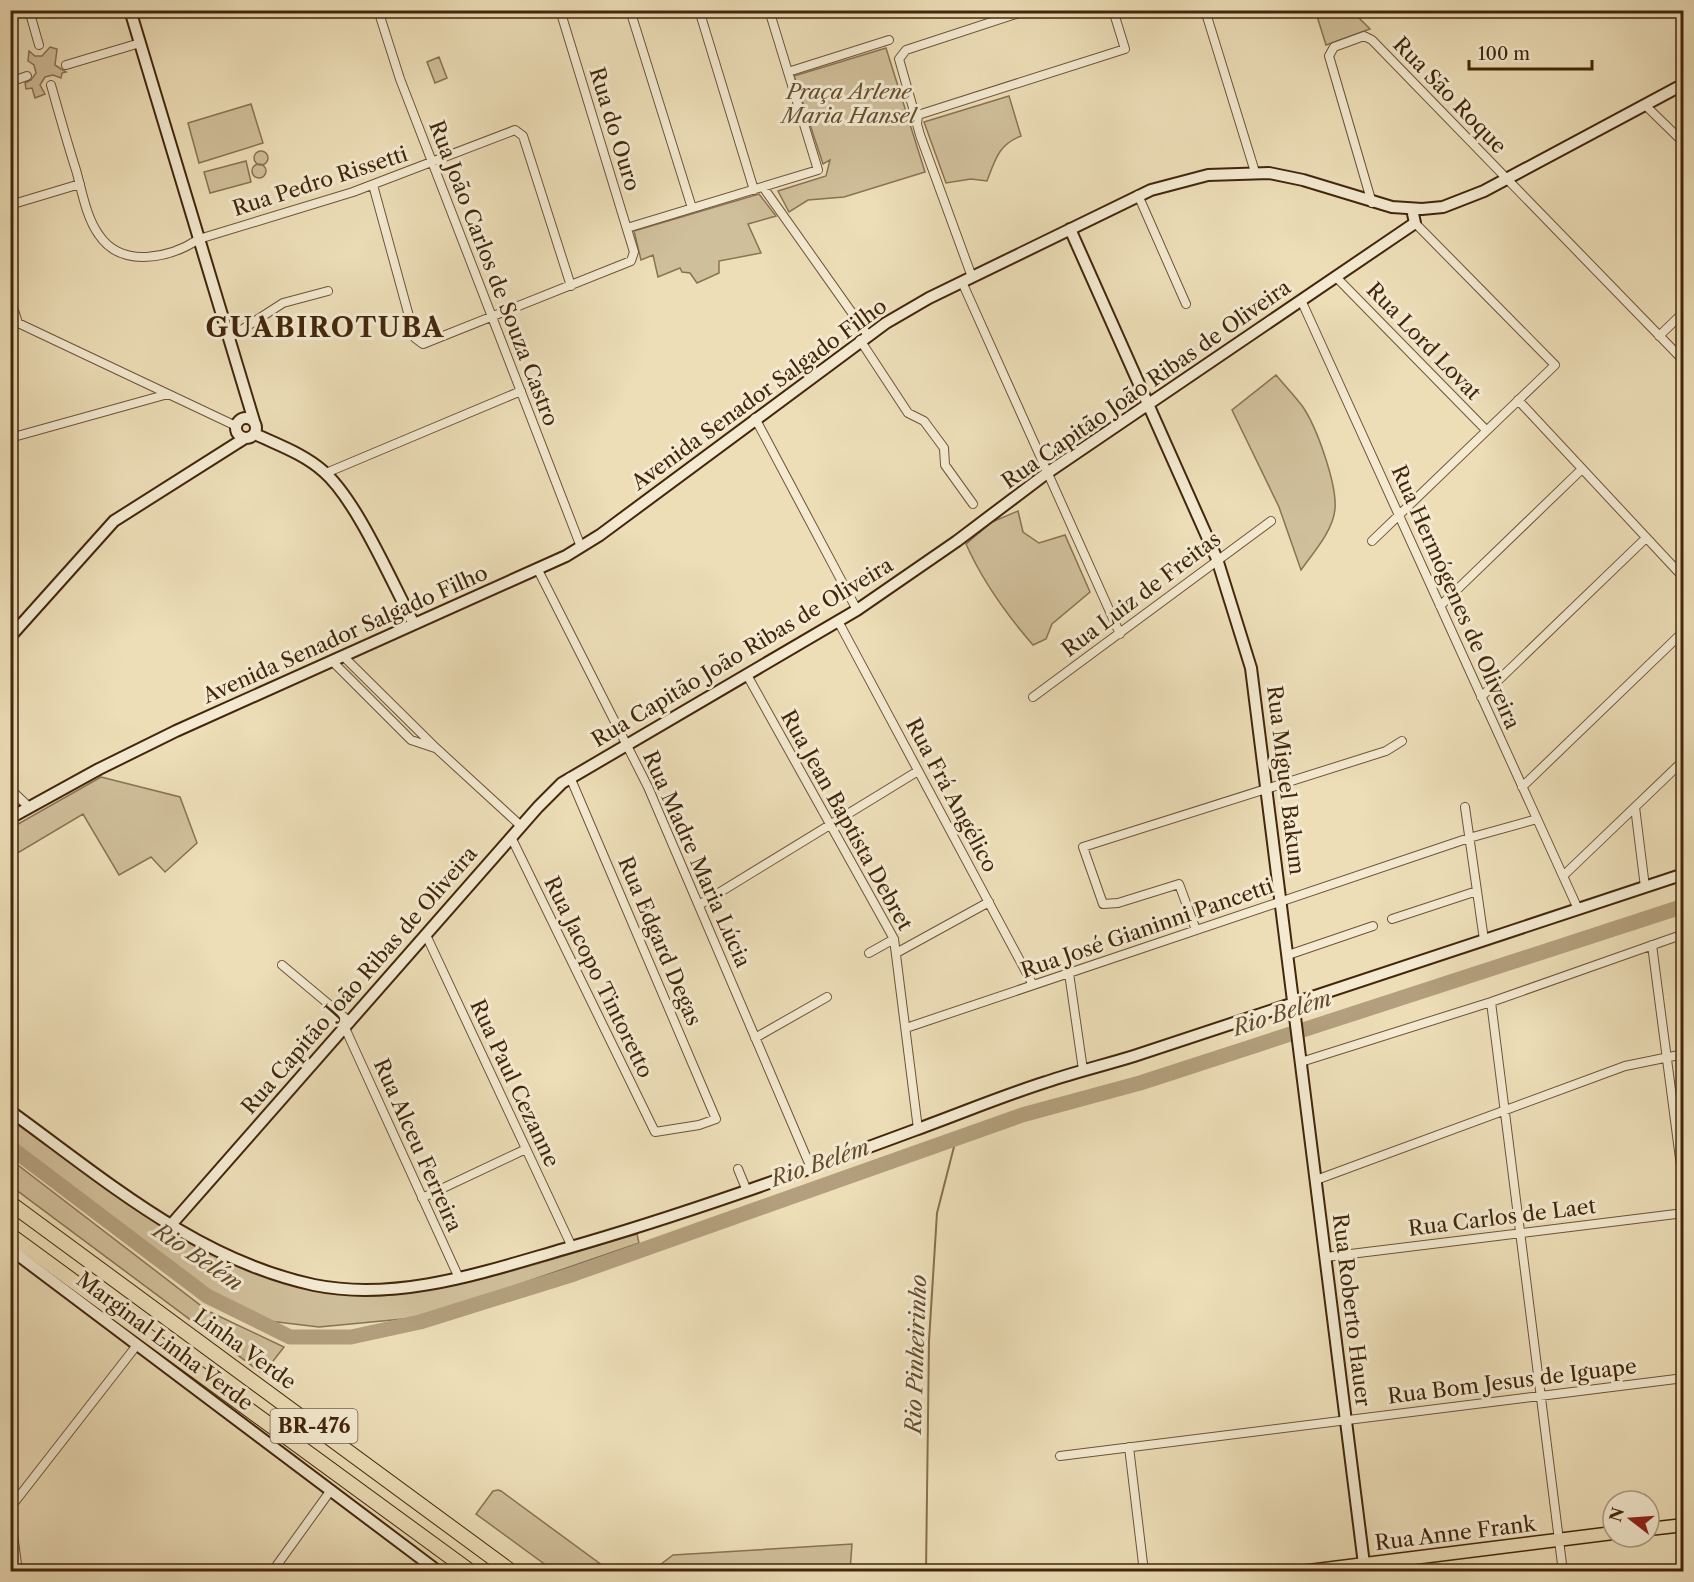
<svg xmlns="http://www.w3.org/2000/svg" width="1694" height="1582" viewBox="0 0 1694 1582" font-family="'Libre Caslon Text',serif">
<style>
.green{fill:#d0bf9b;stroke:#8a7253;stroke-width:1.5}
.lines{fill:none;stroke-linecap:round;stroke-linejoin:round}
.stream{stroke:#866f4f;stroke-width:2}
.river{stroke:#b39f7d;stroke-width:15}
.street-casing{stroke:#6e5436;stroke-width:10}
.secondary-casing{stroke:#43260b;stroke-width:14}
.primary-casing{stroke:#43260b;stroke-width:15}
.highway-casing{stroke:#43260b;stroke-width:16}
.street{stroke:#f3ead1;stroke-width:8}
.secondary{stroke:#f3ead1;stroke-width:10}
.primary{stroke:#eddeb8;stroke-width:12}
.highway{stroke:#eddeb8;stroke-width:14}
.labels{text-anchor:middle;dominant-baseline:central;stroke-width:6;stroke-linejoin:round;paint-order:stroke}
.shield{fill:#f3ead1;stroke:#786146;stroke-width:1.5}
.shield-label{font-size:20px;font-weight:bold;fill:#43260b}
.park-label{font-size:21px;font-style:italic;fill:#664c2f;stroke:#f3ead1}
.street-label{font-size:21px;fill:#43260b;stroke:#f3ead1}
.water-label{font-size:22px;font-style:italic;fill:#654a2d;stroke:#f3ead1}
.district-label{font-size:27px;font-weight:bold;letter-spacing:1.5px;fill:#43260b;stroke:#f3ead1}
</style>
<rect width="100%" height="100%" fill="#eddeb8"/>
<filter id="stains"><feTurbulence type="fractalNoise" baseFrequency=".00333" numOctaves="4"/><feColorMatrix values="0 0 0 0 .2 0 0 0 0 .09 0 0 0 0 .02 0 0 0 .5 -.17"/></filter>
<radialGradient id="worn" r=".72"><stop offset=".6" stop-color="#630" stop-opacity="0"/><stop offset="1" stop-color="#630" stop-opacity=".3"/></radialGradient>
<path class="green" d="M1326,10L1352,11L1370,29L1326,45L1316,13Z
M50,47L57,49L55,65L66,72L62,73L61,78L53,75L45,77L40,85L45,94L35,98L32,88L26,89L25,83L31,80L36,73L34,65L28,61L29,51L35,56H42Z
M886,48L925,172L844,197L808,200L789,212L778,191L826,176L830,160L823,164L794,76Z
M439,57L447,78L435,83L427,62Z
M1009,96L1021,136C999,144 995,160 987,181L971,179L946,183L924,122Z
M251,104L263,143L199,163L188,123Z
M254 158a7 7 0 1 1 14 0a7 7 0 1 1-14 0Z
M246,161L251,182L210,193L204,172Z
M252 171a7 7 0 1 1 14 0a7 7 0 1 1-14 0Z
M759,194L776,216L748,224L761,253L719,261V273L697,283L690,273L682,272L680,268L658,277L653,255L641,260L634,231Z
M1276,375C1285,386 1295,396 1303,407C1317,428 1337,484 1335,509C1333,531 1313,553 1301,570L1279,507L1232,410Z
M1018,511L1023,532L1039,543L1065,535L1090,592L1052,624L1046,639L1033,645C1007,615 982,580 966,544L992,522Z
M101,777L180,797L197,843L165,872L151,857L119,875L83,814L11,857V828Z
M10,1117C108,1189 191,1262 313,1287C333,1292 355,1297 376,1296C465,1291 552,1258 637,1234L639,1243L424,1317L319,1327L269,1321L210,1293L11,1143Z
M10,1159L208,1311L284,1347L263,1374L11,1186Z
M498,1490L501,1491L610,1571H554L476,1514L493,1491Z
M852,1544L850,1571H652L673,1555Z"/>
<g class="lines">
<path class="stream" d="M926,1572L929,1341L937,1213L956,1139"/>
<path class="river" d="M10,1147L207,1296L290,1337H351L420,1322L574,1274L1022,1115L1140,1083L1684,906"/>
<g class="street-casing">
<path id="street" d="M29,10L39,45
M378,10L400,79L581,547
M630,10L692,208
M699,10L754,190
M1205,10L1255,172
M66,65L140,43
M788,72L889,40
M10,82L27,76
M51,85C59,113 67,142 76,170C82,191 86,217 99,235C122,269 170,258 199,239L353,192L515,130L523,136L571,286
M1645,105L1684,143
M918,115L1125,49L1113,10
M373,185L415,338L423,344L631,261L634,252L560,10
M763,187L867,334
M1138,195L1186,304
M1372,203L1329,56L1334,47L1364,36L1372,40L1684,361
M10,205L80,184
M627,228L818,170L769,10
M972,277L920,135L917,124L918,115L913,108L899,59L906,50L1028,10
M1336,277L1486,430
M962,282L1120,634
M10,298L18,323L236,426
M1301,300L1578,909
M1659,336L1684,312
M229,338L283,303L328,291
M860,340L908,413L924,421L944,448L945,465L973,504
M1518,400L1684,578
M755,418L857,610
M10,438L168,394
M326,473L521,391
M1372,541L1555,365L1415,223
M538,570L648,787L811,1168
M1440,606L1582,469
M838,621L1033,985
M343,656L436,748L521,826
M332,661L411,740L435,748
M747,675L894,939L918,1129
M1033,697L1271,521
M1481,697L1646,538
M1522,787L1684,631
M10,789L29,807
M1465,807L1484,940
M1635,807L1645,887
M511,837L655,1132L699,1125L716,1119L570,777
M1563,876L1684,760
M699,905L918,771
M1392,919L1477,891
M1196,930L1179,884L1118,903L1103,904L1083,847L1386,751L1402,741
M426,935L572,1247
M1652,945L1684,1189
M898,952L989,902
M869,953L894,939
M1288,955L1373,926
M282,965L350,1022
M1069,973L1083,1070
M1491,1002L1563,1572
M345,1028L459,1278
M906,1028L1469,838L1537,819
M755,1038L827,997
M1301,1062L1491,1002L1684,934
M738,1169L747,1191
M1316,1180L1625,1066L1684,1054
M422,1198L526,1149
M1326,1257L1684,1213
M1129,1447L1144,1572
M1060,1456L1684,1378
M10,1508L137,1345
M10,1511L18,1572
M272,1572L331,1490"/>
</g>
<g class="secondary-casing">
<path id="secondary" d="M130,10L254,421
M1070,229L1217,559L1251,668L1365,1572
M236 428a10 10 0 1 1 20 0a10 10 0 1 1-20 0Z
M255,434C278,445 304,454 323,471C357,500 392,583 414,624
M10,637L114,521L245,438
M10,818L99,769L176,731L566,556L600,535L886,323L929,298L1151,190L1208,175L1269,173L1303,180L1392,207L1422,209L1443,207L1484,191L1684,84
M10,1111C104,1179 197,1260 314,1285C398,1302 484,1272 564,1249C683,1215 799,1173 915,1130C959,1114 1002,1096 1046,1082C1075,1072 1105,1065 1134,1056L1684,874
M170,1226L538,807L562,783L857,610L957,541L1047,473L1415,223L1412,209
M10,1249L439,1572"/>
</g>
<g class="primary-casing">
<path id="primary" d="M1649,1529L1684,1525
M1301,1572L1613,1533"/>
</g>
<g class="highway-casing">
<path id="highway" d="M10,1203L512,1572
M10,1235L471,1572"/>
</g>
<use href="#street" class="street"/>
<use href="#secondary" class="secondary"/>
<use href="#primary" class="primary"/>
<use href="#highway" class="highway"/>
</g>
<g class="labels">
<rect class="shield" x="270.5" y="1409" width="87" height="34" rx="4.5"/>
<g class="shield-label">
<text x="314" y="1426">BR-476</text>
</g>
<g class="park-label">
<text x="849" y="91">Praça Arlene<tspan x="849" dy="24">Maria Hansel</tspan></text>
</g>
<g class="street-label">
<text transform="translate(1450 95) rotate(46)">Rua São Roque</text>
<text transform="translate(615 129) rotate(73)">Rua do Ouro</text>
<text transform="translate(320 181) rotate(-18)">Rua Pedro Rissetti</text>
<text transform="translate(494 273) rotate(69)">Rua João Carlos de Souza Castro</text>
<text transform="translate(1424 341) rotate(46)">Rua Lord Lovat</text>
<text transform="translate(1146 384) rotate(-35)">Rua Capitão João Ribas de Oliveira</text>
<text transform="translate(759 394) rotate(-36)">Avenida Senador Salgado Filho</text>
<text transform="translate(1141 594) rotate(-37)">Rua Luiz de Freitas</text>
<text transform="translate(1456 597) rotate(66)">Rua Hermógenes de Oliveira</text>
<text transform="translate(345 634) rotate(-24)">Avenida Senador Salgado Filho</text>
<text transform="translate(742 652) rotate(-31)">Rua Capitão João Ribas de Oliveira</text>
<text transform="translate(1286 780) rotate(83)">Rua Miguel Bakum</text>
<text transform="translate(952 795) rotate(62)">Rua Frá Angélico</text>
<text transform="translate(847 820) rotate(61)">Rua Jean Baptista Debret</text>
<text transform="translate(697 859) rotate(66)">Rua Madre Maria Lúcia</text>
<text transform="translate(1147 928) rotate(-19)">Rua José Gianinni Pancetti</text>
<text transform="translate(660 941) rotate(67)">Rua Edgard Degas</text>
<text transform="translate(599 977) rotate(64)">Rua Jacopo Tintoretto</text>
<text transform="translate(359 980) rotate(-49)">Rua Capitão João Ribas de Oliveira</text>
<text transform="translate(515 1083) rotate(65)">Rua Paul Cezanne</text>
<text transform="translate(418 1145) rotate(66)">Rua Alceu Ferreira</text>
<text transform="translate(1502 1217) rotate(-7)">Rua Carlos de Laet</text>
<text transform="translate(1352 1310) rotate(83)">Rua Roberto Hauer</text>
<text transform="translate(165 1341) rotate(37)">Marginal Linha Verde</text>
<text transform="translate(245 1349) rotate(36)">Linha Verde</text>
<text transform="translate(1512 1381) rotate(-7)">Rua Bom Jesus de Iguape</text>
<text transform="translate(1455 1533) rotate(-7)">Rua Anne Frank</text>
</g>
<g class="water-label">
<text transform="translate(1282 1013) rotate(-18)">Rio Belém</text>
<text transform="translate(820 1163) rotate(-19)">Rio Belém</text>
<text transform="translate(198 1257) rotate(34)">Rio Belém</text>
<text transform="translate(916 1354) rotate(-88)">Rio Pinheirinho</text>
</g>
<g class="district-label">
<text x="325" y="327">GUABIROTUBA</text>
</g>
</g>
<rect width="1694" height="1582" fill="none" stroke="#eddeb8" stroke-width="36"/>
<rect x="12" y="12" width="1670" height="1558" fill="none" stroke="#43260b" stroke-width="3"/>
<rect x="18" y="18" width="1658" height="1546" fill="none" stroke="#43260b" stroke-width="1.5"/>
<g transform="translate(1631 1519) rotate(287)"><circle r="28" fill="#f3ead1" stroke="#ad9c82" stroke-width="1.5"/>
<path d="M0-4.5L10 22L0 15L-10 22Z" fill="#8f2418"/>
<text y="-9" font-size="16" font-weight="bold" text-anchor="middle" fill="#43260b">N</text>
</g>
<path d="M1469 60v9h123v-9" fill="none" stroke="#43260b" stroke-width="3"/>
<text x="1478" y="60" font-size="18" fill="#43260b" stroke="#f3ead1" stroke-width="4.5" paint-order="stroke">100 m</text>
<rect width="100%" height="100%" filter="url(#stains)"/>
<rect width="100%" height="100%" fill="url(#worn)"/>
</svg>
